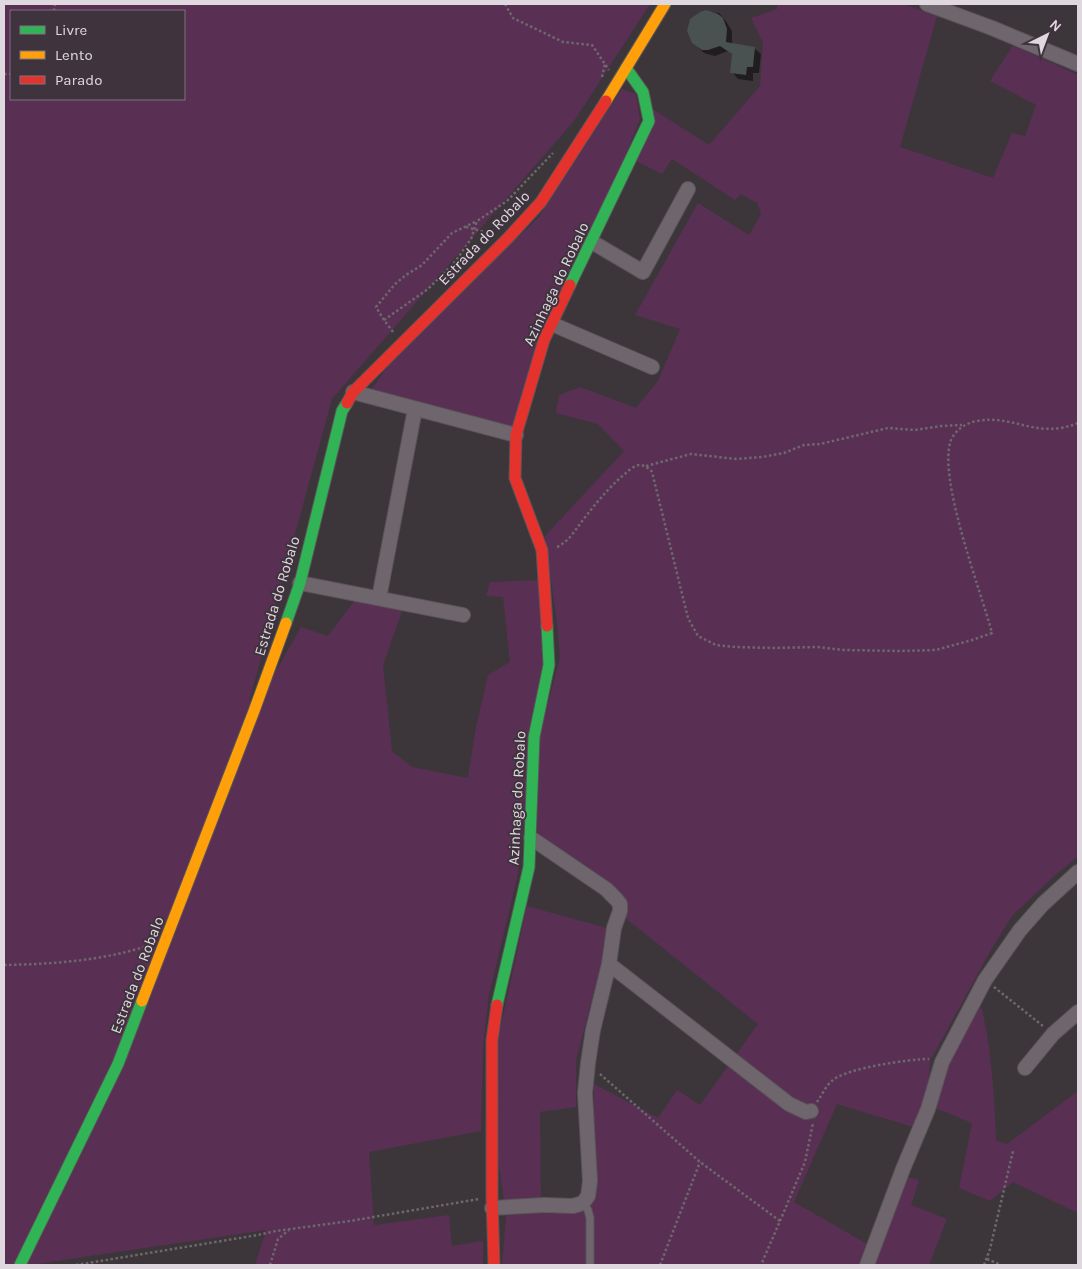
<svg xmlns="http://www.w3.org/2000/svg" width="1082" height="1269" viewBox="0 0 1082 1269" font-family="Karla,sans-serif">
<style>
.green{fill:#592f53;fill-rule:evenodd}
.shadow{fill:#0007}
.building{fill:#495151}
.lines{fill:none;stroke-linecap:round;stroke-linejoin:round}
.lane-casing{stroke:#595458;stroke-width:9}
.street-casing{stroke:#595458;stroke-width:16}
.fast-casing{stroke:#595458;stroke-width:13}
.slow-casing{stroke:#595458;stroke-width:13}
.jam-casing{stroke:#595458;stroke-width:13}
.path{stroke:#6e686d;stroke-width:2.5;stroke-dasharray:2.5 2.5;stroke-linecap:butt}
.lane{stroke:#6f666d;stroke-width:7}
.street{stroke:#6f666d;stroke-width:14}
.fast{stroke:#30b455;stroke-width:11}
.slow{stroke:#ff9f0a;stroke-width:11}
.jam{stroke:#e5322d;stroke-width:11}
.labels{text-anchor:middle;dominant-baseline:central;stroke-width:4;stroke-linejoin:round;paint-order:stroke}
.street-label{font-size:15px;fill:#e0d8df;stroke:#3f333d}
</style>
<rect width="100%" height="100%" fill="#3c363b"/>
<path class="green" d="M4,4H650L574,121L332,399L249,702L268,685L301,627L328,636L355,600L403,608L383,665L392,751L412,767L468,778L475,732L488,675L510,662L503,597L486,596L490,582L541,580L545,646L518,874L489,995L483,1047L481,1131L369,1152L374,1225L449,1215L452,1246L483,1241V1265H255L266,1230L30,1265H4ZM11,11H184V99H11Z
M777,4H903L937,16L900,147L993,178L1012,133L1025,136L1036,105L990,81L1013,45L1078,75V856L1052,878L1012,916L992,948L930,1061L928,1098L913,1127L837,1104L794,1202L867,1244L858,1265H502L506,1217L498,1158L499,1035L527,906L610,929L576,1061V1107L540,1112L541,1214L573,1212L594,1170V1084L658,1118L677,1090L700,1105L758,1024L624,917L588,870L537,832L540,733L560,658L557,623L545,536L624,451L598,424L556,413L559,395L580,387L636,408L658,381L680,329L635,315L698,203L749,235L761,214L757,203L741,194L735,200L672,159L662,174L636,161L651,108L709,145L760,86L763,43L751,18L777,9Z
M622,89L636,94L640,120L512,428L369,393L399,350L539,217Z
M981,1006C992,1050 994,1095 996,1140L1007,1144L1078,1091V1213L1013,1182L990,1201L959,1188L972,1123L933,1107L952,1052Z
M905,1177L917,1179L919,1181L911,1205L947,1219L929,1265H872Z"/>
<path class="shadow" d="M706,12L719,13L725,20L732,31V45L754,48L761,54L759,73H753V81L738,79L732,72L734,56L728,51L715,56L704,53L697,46Z"/>
<path class="building" d="M706,10L718,14L723,18L727,29L726,42L755,47L753,67H747L746,75L730,73L732,54L720,46L708,50H702L692,43L687,31L690,19L700,12Z"/>
<g class="lines">
<g class="lane-casing">
<path id="lane" d="M583,1203L588,1210L590,1218V1265"/>
</g>
<g class="street-casing">
<path id="street" d="M927,4L992,28L1078,64
M592,242L643,272L688,189
M552,324L652,367
M353,392L516,435
M300,583L463,615
M379,598L415,409
M609,964L789,1104L806,1112L811,1111
M1025,1068L1053,1034L1078,1012
M492,1208L544,1205L573,1206L583,1203L588,1196L590,1181L585,1093L588,1063L593,1030L609,964L614,928L620,911V904L616,899L606,889L531,838
M867,1265L903,1169L928,1109L942,1062L985,980L1020,930L1043,904L1078,872"/>
</g>
<g class="fast-casing">
<path id="fast" d="M570,285L649,121L643,92L626,68
M286,623L300,583L342,411L347,403
M497,1005L529,867L534,737L549,665L547,626
M20,1265L118,1064L142,1001"/>
</g>
<g class="slow-casing">
<path id="slow" d="M606,101L665,4
M142,1001L254,711L286,623"/>
</g>
<g class="jam-casing">
<path id="jam" d="M347,403L353,392L508,238L541,202L606,101
M547,626L542,550L515,478L516,435L544,340L570,285
M494,1265L492,1197V1040L497,1005"/>
</g>
<path class="path" d="M505,4L513,18L563,42L592,45L609,70
M54,11L55,4
M4,74H11
M602,77L605,64
M466,227L492,234
M384,320L376,307L395,284L406,275L422,265L452,233L477,221
M393,332L384,320L428,289L455,262L471,239L477,221L507,201L553,153
M646,466L691,454L736,459L762,457L784,453L804,445L820,444L888,428L915,430L941,426L962,425
M557,547C570,541 577,527 586,516C598,501 610,486 626,473C629,470 634,466 639,465C644,465 649,468 652,472L688,618L698,636L716,645L736,647L772,648L817,647L844,650L900,651L936,650L972,640L992,633C981,591 937,477 951,440C956,429 966,423 977,421C1015,414 1036,440 1078,423
M4,965C52,964 101,961 147,946
M994,987L1043,1026
M600,1074L700,1162L780,1221L761,1265
M817,1102C822,1095 826,1085 833,1080C847,1068 910,1059 929,1059
M780,1221L805,1162L813,1123
M987,1259L1001,1265
M76,1265L258,1235L276,1231L350,1221L479,1199
M270,1265L278,1239L289,1230
M660,1265L700,1162
M984,1265L990,1249L1013,1151"/>
<use href="#lane" class="lane"/>
<use href="#street" class="street"/>
<use href="#fast" class="fast"/>
<use href="#slow" class="slow"/>
<use href="#jam" class="jam"/>
</g>
<g class="labels">
<g class="street-label">
<text transform="translate(484 238) rotate(-46)">Estrada do Robalo</text>
<text transform="translate(556 284) rotate(-65)">Azinhaga do Robalo</text>
<text transform="translate(277 596) rotate(-73)">Estrada do Robalo</text>
<text transform="translate(517 798) rotate(-87)">Azinhaga do Robalo</text>
<text transform="translate(137 975) rotate(-69)">Estrada do Robalo</text>
</g>
</g>
<rect width="1082" height="1269" fill="none" stroke="#e0d8df" stroke-width="10"/>
<rect x="10" y="10" width="175" height="90" fill="#3f333d" stroke="#7f757e"/>
<rect x="20" y="26" width="25" height="8" fill="#30b455" stroke="#7f757e"/>
<text x="55" y="35" font-size="15" fill="#e0d8df">Livre</text>
<rect x="20" y="51" width="25" height="8" fill="#ff9f0a" stroke="#7f757e"/>
<text x="55" y="60" font-size="15" fill="#e0d8df">Lento</text>
<rect x="20" y="76" width="25" height="8" fill="#e5322d" stroke="#7f757e"/>
<text x="55" y="85" font-size="15" fill="#e0d8df">Parado</text>
<g transform="translate(1047 35) rotate(42)" stroke="#3f333d" stroke-width="4" paint-order="stroke">
<path d="M0-4L9 19L0 12L-9 19Z" fill="#e0d8df"/>
<text y="-8" font-size="14" font-weight="bold" text-anchor="middle" fill="#e0d8df">N</text>
</g>
</svg>
